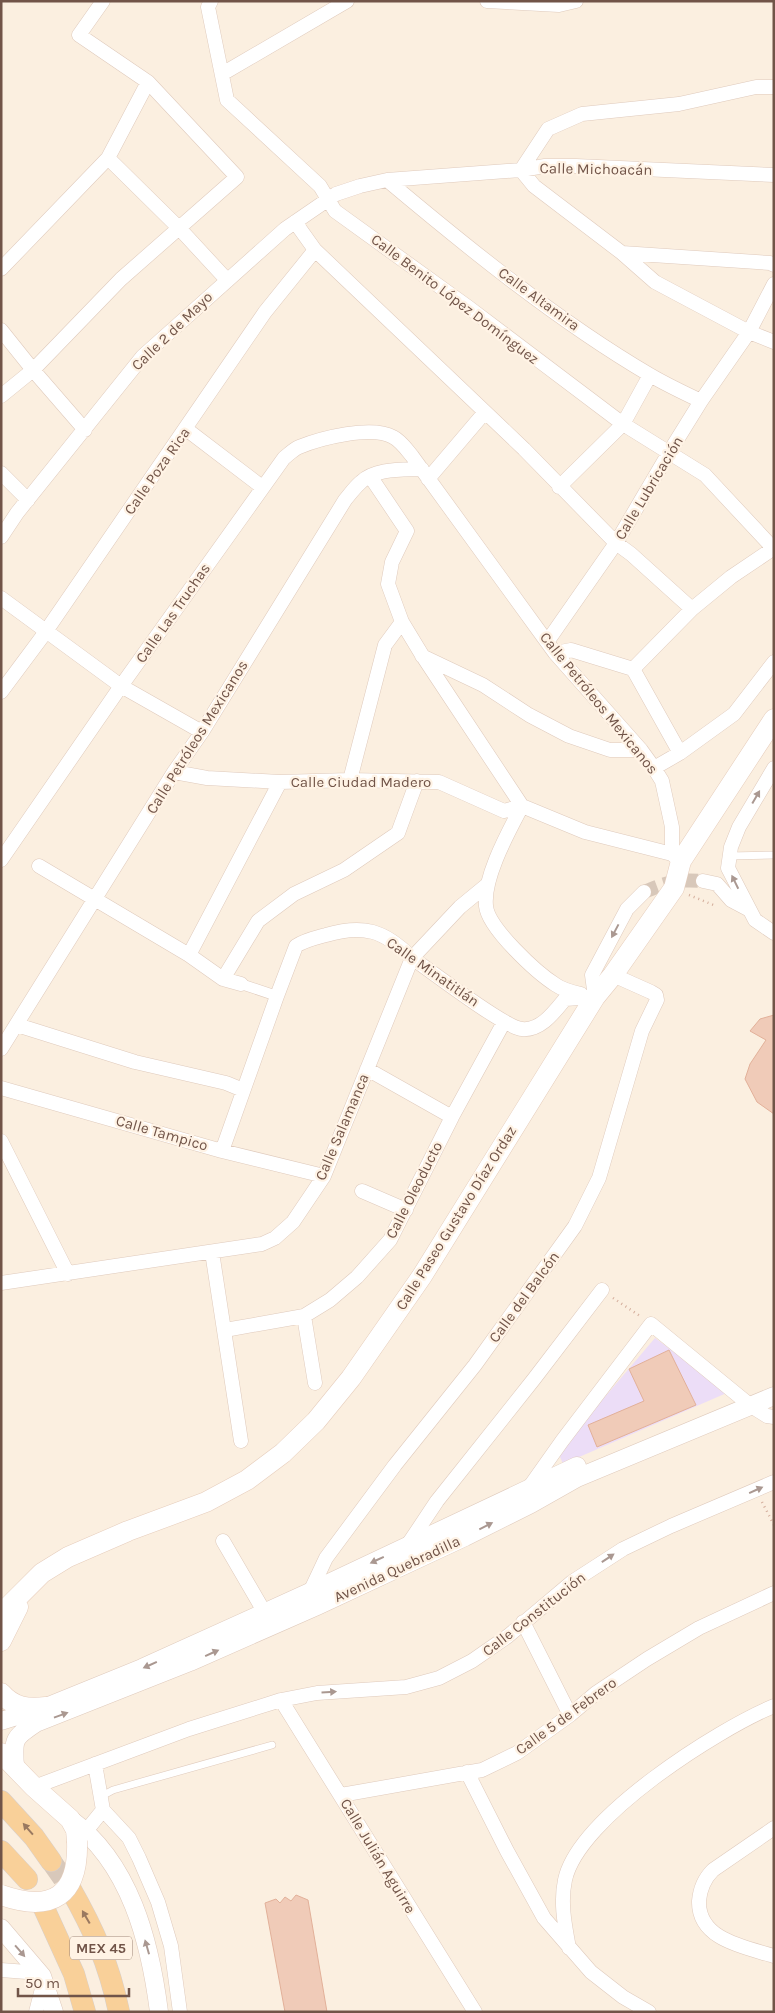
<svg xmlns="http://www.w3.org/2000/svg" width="775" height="2013" viewBox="0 0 775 2013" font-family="Karla,sans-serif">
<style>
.education{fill:#ecddf7}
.building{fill:#f0cbb8;stroke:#e2b099}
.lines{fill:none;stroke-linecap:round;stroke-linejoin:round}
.minor-tunnel{stroke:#d8c8ba;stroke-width:14;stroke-dasharray:14 7;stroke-linecap:butt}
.primary-tunnel{stroke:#d8c8ba;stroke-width:21;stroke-dasharray:21 11;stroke-linecap:butt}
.service-casing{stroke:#dfcabc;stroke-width:8}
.pedestrian-casing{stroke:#dfcabc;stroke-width:11}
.minor-casing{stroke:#dfcabc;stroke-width:15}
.tertiary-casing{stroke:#dfcabc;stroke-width:19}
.secondary-casing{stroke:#e6cdbc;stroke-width:21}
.primary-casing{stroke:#d7cfcc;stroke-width:22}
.path{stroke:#d4ae9c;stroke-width:2.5;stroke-dasharray:1 4;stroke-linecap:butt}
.service{stroke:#fff;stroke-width:7}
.pedestrian{stroke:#fff;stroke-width:10}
.minor{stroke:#fff;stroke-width:14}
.tertiary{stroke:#fff;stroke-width:18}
.secondary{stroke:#fff;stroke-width:20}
.primary{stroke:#f9d099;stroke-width:21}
.secondary-bridge-casing{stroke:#e6cdbc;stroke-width:21;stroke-linecap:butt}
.secondary-bridge{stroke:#fff;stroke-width:20}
.oneway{fill:#aa9891}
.oneway2{fill:#9a7960}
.labels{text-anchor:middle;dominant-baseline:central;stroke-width:4.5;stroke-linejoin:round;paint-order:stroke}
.shield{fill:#fff3e5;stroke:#9c8477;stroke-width:1}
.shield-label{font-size:14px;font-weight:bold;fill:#715448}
.street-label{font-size:15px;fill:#715448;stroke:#fff3e5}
</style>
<rect width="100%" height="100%" fill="#fbefe0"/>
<path class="education" d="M655,1338L729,1392L563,1464L558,1452Z"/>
<path class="building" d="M774,1015V1114L757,1102L745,1079L750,1064L766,1040L750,1031L760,1019Z
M669,1350L696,1405L597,1447L588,1425L644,1401L629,1369Z
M296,1895L308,1900L327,2012H285L265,1903L276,1899L280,1903L285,1897L291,1901Z"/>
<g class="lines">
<path class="minor-tunnel" d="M644,892C668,882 677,879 703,881"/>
<path class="primary-tunnel" d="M51,1861L70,1888"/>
<g class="service-casing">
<path id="service" d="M729,856L774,855
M100,1797L113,1790L272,1745"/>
</g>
<g class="pedestrian-casing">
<path id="pedestrian" d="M241,984L277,996"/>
</g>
<g class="minor-casing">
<path id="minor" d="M211,1L208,7L227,100L320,186L335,211L468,307L623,424L705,475L773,548
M487,1L559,5L576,1
M222,74L347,1
M774,87H756L679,104L582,114L548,129L521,170L534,186L622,253L655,282L749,332L774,342
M108,158L179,228L227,280
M387,180C468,248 558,321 650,375C667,385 684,393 701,401
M295,222L315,250L524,449L616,543L631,554L692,609
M622,253L770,263L774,265
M1,269L108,158L148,82
M1,330L33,370L85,430
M1,396L33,370L121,279L237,177L148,82L79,35L103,1
M186,429L262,487
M1,473L28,500
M370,476L407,531L392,562L388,584L402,622L422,655L522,806
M428,479L485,412
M559,487L623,424L650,375
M1,537L17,513L143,356L285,229L336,194L360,186L387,180L521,170L545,166H576L774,175
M1,598L121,686L202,732
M547,642L616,543L670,451L701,401L749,332L774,284
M555,653L571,650L633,669L692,609L731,577L774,548
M422,656L483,685L529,715L569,736L610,750H641
M633,669L680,753
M1,692L42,637L265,312L315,250
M654,768L680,753L734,714L774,662
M774,768L739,827L731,847L728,868L755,920L774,933
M174,772L207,778L280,782L350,780L439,782L504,811L522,806L585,832L672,854L678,859
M350,780L385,645L402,622
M522,806C509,831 483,877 486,906C488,928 537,973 556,985C563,990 572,992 581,994
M1,860L121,686L284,458C289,454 294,449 299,447C321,438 372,425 393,437C401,441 407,450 412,456L555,653L641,750L654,768L662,781L672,827V854
M39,866L189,955L223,979L241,984
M703,881L717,884L731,900L748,909
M189,955L280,782
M223,979L258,921L294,894L344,870L398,833L417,781
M595,997L592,975L627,909L644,892
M17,1025L135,1062L226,1083L243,1090
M1,1049L174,772L202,732L345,500C350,494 355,487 361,482C376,468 402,470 422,469
M367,1069L452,1117
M1,1088L222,1151L324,1176
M1,1141L68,1274
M222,1151L277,996L296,946C305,940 315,938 326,935C363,924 384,930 412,958C431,971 505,1028 522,1029C541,1031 555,1011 565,999L595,997
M362,1191L406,1210
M212,1252L241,1441
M1,1283L262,1244L275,1238L293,1222L324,1176L412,958L460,907L488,884
M304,1316L315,1383
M225,1330L304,1316L330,1300L357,1277L390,1240L452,1117L504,1022
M528,1489L562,1441L651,1324L751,1406L767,1416L774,1417
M223,1541L269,1620
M407,1546L437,1501L534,1379L602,1290
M312,1597L310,1592L326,1558L395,1465L475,1365L575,1226L599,1178L642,1031L657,1000L656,995L651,992L613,975
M523,1622L570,1715
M281,1700L475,2012
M95,1764L103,1810
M467,1772L507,1851L544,1918L591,1972L623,1997L649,2012
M34,1787L189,1729L281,1700L317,1693L406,1687L439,1678L472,1661L508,1636L572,1582L623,1549L671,1526L774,1482
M341,1795L482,1770L517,1753L570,1715L596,1693L647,1659L699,1628L774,1593
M774,1828L713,1870C705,1878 700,1889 699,1901C698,1940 745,1947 774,1956
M86,1831L103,1810L129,1838L139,1858L158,1902L171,1946L180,2012
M569,1948C565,1926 560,1903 565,1880C578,1818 718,1729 774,1706
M1,1970L40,1973
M36,2012L44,1981"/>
</g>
<g class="tertiary-casing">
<path id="tertiary" d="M1,1721L46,1707L142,1668L310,1592L577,1466
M15,1767C13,1739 13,1738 36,1723L190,1662L317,1606L465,1537L531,1504L577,1478L774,1396
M70,1819C130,1863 150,1941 159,2012
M1,1928L42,1976L54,2012"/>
</g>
<g class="secondary-casing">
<path id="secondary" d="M1,1617L4,1611L42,1573L68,1557L128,1531L206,1502L247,1480L283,1453L316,1421L351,1378L422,1276L595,997L613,975L674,888L681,861L774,719
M1,1641L18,1607
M1,1693C14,1708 28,1709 46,1707
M1,1753L34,1787L70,1819L76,1830L77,1841"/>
</g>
<g class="primary-casing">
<path id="primary" d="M1,1801L34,1837L51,1861
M1,1851L27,1879
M70,1888C94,1930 109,1964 119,2012
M43,1906L74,1974L85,2012"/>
</g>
<path class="path" d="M689,895L716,906
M613,1298L640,1316
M762,1502L774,1525"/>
<use href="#service" class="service"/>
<use href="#pedestrian" class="pedestrian"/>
<use href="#minor" class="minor"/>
<use href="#tertiary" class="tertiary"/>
<use href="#secondary" class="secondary"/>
<use href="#primary" class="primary"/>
<g class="secondary-bridge-casing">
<path id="secondary-bridge" d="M1,1895C52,1913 79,1896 77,1841"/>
</g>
<use href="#secondary-bridge" class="secondary-bridge"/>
</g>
<defs><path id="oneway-solid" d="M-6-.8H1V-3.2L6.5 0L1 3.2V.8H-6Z" transform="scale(1.25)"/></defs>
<g class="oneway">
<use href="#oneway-solid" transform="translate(756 797) rotate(-60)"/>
<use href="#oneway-solid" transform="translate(735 882) rotate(-116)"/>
<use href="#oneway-solid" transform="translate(615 931) rotate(118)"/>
<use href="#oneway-solid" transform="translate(756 1490) rotate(-24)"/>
<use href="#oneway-solid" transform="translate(486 1526) rotate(-27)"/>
<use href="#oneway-solid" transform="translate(608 1558) rotate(-34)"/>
<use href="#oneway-solid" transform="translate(377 1560) rotate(155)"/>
<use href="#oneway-solid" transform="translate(212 1653) rotate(-24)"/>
<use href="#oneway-solid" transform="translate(150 1665) rotate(156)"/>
<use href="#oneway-solid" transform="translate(329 1692) rotate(-4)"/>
<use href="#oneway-solid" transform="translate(61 1715) rotate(-20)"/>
<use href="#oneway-solid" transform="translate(147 1947) rotate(-106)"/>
<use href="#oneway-solid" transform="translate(20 1951) rotate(49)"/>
</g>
<g class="oneway2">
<use href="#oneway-solid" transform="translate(28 1829) rotate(-131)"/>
<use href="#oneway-solid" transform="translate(86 1917) rotate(-120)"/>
</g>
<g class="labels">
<rect class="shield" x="70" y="1936.5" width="62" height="23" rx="4"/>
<g class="shield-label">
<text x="101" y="1948">MEX 45</text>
</g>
<g class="street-label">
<text transform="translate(596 169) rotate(1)">Calle Michoacán</text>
<text transform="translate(455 299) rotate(37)">Calle Benito López Domínguez</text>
<text transform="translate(539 299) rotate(36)">Calle Altamira</text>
<text transform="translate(172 331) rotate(-44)">Calle 2 de Mayo</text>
<text transform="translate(157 471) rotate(-55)">Calle Poza Rica</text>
<text transform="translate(649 488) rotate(-59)">Calle Lubricación</text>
<text transform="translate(173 613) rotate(-55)">Calle Las Truchas</text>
<text transform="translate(599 703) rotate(51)">Calle Petróleos Mexicanos</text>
<text transform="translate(197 737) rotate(-58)">Calle Petróleos Mexicanos</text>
<text x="361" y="782">Calle Ciudad Madero</text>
<text transform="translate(433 972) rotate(35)">Calle Minatitlán</text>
<text transform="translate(342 1127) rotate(-67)">Calle Salamanca</text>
<text transform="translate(162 1133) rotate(16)">Calle Tampico</text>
<text transform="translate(414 1190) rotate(-63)">Calle Oleoducto</text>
<text transform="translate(456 1218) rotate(-58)">Calle Paseo Gustavo Díaz Ordaz</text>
<text transform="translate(524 1297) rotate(-54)">Calle del Balcón</text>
<text transform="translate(397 1569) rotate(-25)">Avenida Quebradilla</text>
<text transform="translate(534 1614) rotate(-38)">Calle Constitución</text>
<text transform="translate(566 1716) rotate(-36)">Calle 5 de Febrero</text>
<text transform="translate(378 1856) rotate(59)">Calle Julián Aguirre</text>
</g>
</g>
<rect width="775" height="2013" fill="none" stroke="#715448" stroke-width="5"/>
<path d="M18 1988v8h111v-8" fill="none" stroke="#715448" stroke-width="2.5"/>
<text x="25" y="1988" font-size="15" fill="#715448" stroke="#fff3e5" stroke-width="4" paint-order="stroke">50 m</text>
</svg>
